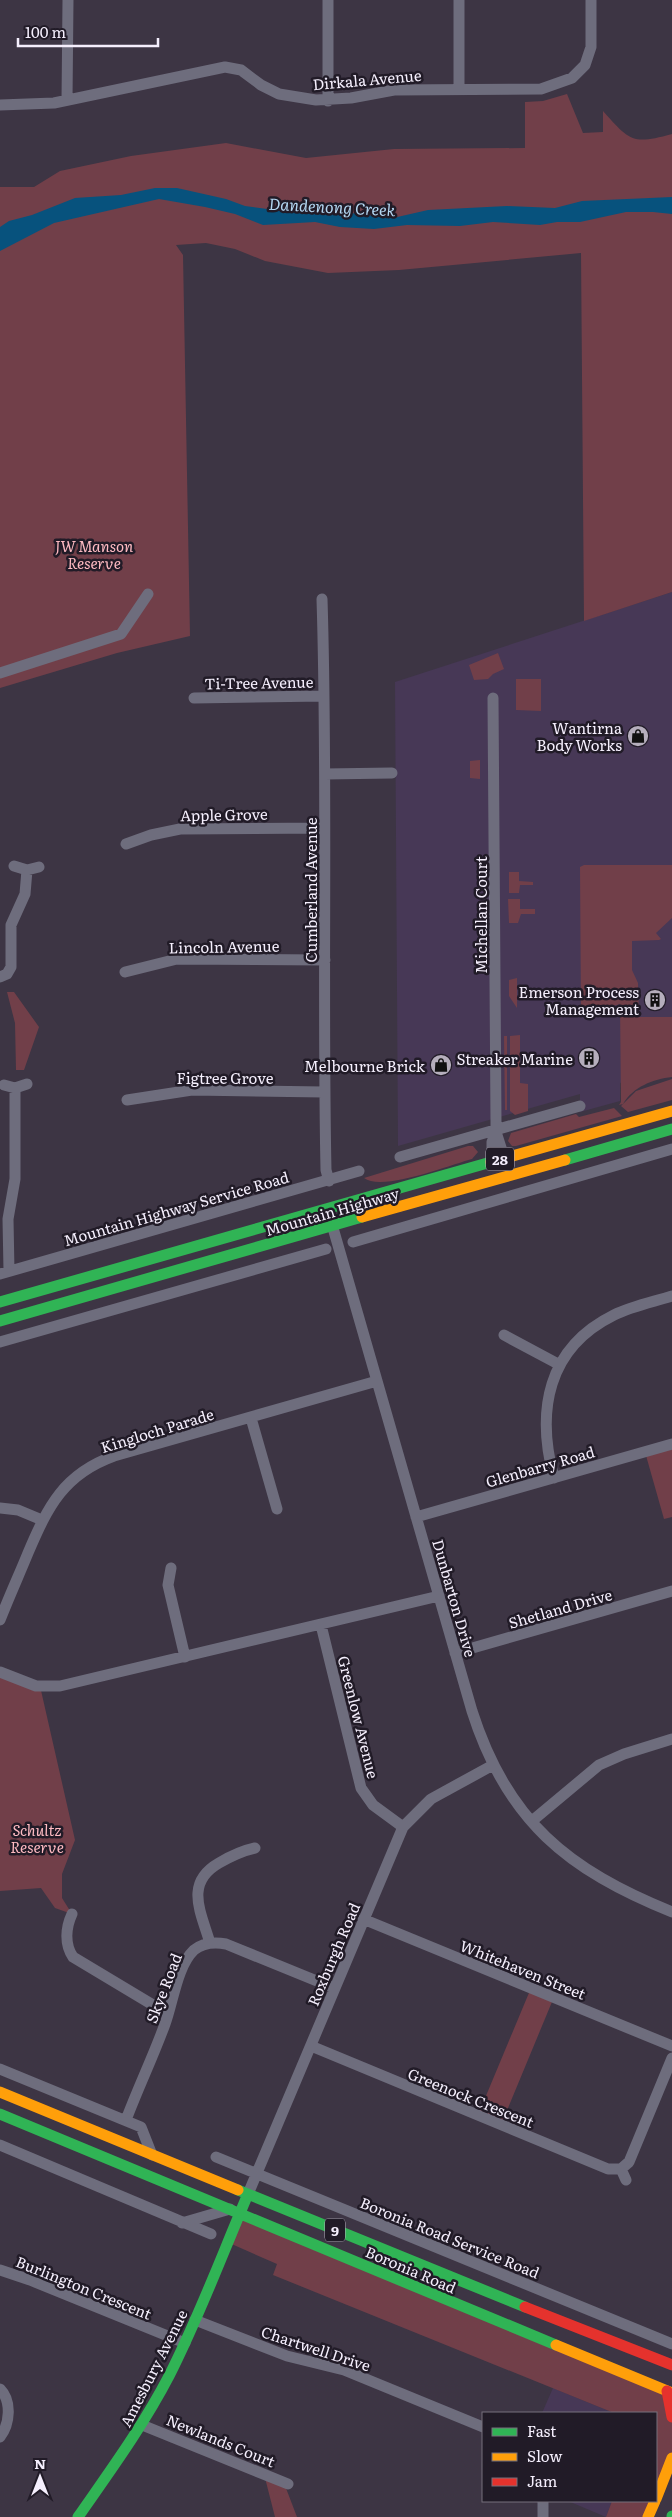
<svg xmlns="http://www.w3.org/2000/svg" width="672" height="2517" viewBox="0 0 672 2517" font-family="Literata,serif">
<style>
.built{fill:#473856}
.green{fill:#713f49}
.water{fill:#07527d}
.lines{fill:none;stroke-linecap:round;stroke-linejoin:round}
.street{stroke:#6e6d7d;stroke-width:11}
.fast{stroke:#30b455;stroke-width:11}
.slow{stroke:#ff9f0a;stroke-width:11}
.jam{stroke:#e5322d;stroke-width:11}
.labels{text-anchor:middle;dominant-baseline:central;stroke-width:5;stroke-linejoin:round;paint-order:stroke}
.shield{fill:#211b27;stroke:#b5afbd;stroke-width:1}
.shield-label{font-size:14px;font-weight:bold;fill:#f5effd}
.street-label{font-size:15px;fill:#f5effd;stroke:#211b27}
.park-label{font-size:15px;font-style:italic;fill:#ffbbc3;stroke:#211b27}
.poi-label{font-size:15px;fill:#f5effd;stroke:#211b27;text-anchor:end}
.water-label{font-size:16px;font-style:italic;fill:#b4d7f2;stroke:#211b27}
</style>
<rect width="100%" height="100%" fill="#3d3544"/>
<path class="built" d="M672,592V1067L620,1083V1101L580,1112V1094L398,1146L395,682Z
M553,2388L614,2413H542Z
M568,2501H612L606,2517Z"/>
<path class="green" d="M567,94L583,133L603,132V111C630,141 632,145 672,134V592L584,621L581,253L399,270L328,273L265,261L235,249L206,243L176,245L183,255L190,636L117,653L0,688V187H34L60,171L131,156L226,143L306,158L394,149L525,148V102L543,101Z
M498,653L504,669L493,674L488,679L474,680L469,665Z
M516,679H541V711L516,710Z
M480,760V779L470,778V761Z
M584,865H672V918L656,933L661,939L659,940L632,941V970L638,983L639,1017H672V1077C653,1079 633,1087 623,1104L619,1105L621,1102L620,1004L581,1016L580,867Z
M509,872H519V881L533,882V885H520L519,893H509Z
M508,899H520V909H535V914H521L518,923H509Z
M517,978V1008L509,996V980Z
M7,992H14L39,1027L24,1070H16L15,1023Z
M520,1035V1083L528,1084V1111L515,1115L510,1111V1036Z
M504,1036H507V1110H505Z
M672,1079V1100L628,1112L621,1106L636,1091Z
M614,1108L622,1116L516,1146H512L508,1141L511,1133L576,1114L579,1117Z
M468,1146H473L478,1152L472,1159C450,1165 382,1192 364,1178Z
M672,1444V1517L664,1519L645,1452Z
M0,1671L40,1686L75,1840L62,1874V1898L72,1914L55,1908L41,1888L0,1891Z
M531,1988L554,1997L501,2125L478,2115Z
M240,2213L667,2391L672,2421V2458L656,2499V2413H614L273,2275L277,2264L227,2242Z
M264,2474L284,2483L297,2517H275Z
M612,2501H655L648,2517H606Z"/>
<path class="water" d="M155,188H177L226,199L245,206L290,212L326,210L393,218L428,210L507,206L555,208L582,201L672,197V214L653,212H626L580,222H557L540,225L493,222L460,226L407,225L374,229L340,227L315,222L263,225L235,214L205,207L159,199L54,223L0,251V227L9,221L32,215L75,198L121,195Z"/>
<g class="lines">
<path class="street" d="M328,0V101
M459,0V89
M67,100L68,0
M0,105L54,103L225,67L241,70L261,85L279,94L316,100L351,98L394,90L541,89L572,78L585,65L591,47V0
M322,599C328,789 322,980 326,1170L329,1181
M0,673L121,634L148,594
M194,698L324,696
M493,698L496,1121V1132L504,1157
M325,774L392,773
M126,844L151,835L180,829L324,828
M14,866L27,870L39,867
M125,972L177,959L325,960
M0,977L7,974L11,967V925L25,894L27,870
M4,1085L15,1088L27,1084
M127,1100L192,1090L324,1092
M400,1157L580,1106
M492,1161V1142L496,1132
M331,1221L472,1711C507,1821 568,1870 672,1912
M353,1242L672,1149
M9,1271L8,1219L15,1179V1088
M0,1274L359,1171
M504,1335L560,1365
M0,1342L326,1249
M251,1418L277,1509
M554,1478C536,1411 547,1348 614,1315C632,1306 653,1302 672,1296
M0,1508L18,1510L42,1520
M416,1517L672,1444
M171,1568L168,1585L185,1657
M0,1620C9,1597 19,1575 28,1553C48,1506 64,1474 114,1456L377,1381
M321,1625L361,1788L373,1805L403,1827
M455,1653L672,1591
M0,1672L36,1686H60L439,1596
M532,1821L599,1765L624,1754L672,1739
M72,1914C66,1927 64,1944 73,1957L168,2014
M363,1919L672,2046
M210,1943C201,1912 184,1883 219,1863C231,1856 241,1851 255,1848
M311,2046L608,2169H621
M0,2069L141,2127L152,2155
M126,2120C138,2088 153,2057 165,2024C173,2003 177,1966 194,1950C204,1942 215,1942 226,1944L334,1988
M0,2145L211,2234
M216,2157L672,2344
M626,2180L621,2169L629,2162L672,2058
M248,2194L403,1827L431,1799L493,1765
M182,2223L230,2209
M0,2270L30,2280L185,2343
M195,2320L287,2356L344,2370L483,2427
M0,2389C12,2401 10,2424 0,2437
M142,2425L288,2484
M543,2501V2517"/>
<path class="fast" d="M565,1160L672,1129
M0,1302L491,1162
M0,1321L362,1217
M0,2114L556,2345
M238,2190L525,2307
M672,2516V2517
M78,2517C110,2471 143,2426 169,2376C199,2317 222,2255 248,2194"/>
<path class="slow" d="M491,1162L672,1111
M362,1217L565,1160
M0,2092L238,2190
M556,2345L672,2393
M656,2499L672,2458
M648,2517L655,2501"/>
<path class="jam" d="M525,2307L672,2365
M667,2391L672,2417"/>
</g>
<defs>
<g id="shop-disc" transform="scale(1.125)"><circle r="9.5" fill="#b5aebc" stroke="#211b27"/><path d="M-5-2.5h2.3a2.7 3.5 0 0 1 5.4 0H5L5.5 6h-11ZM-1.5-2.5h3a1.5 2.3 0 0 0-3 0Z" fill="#111"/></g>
<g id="building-disc" transform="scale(1.125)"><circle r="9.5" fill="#b5aebc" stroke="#211b27"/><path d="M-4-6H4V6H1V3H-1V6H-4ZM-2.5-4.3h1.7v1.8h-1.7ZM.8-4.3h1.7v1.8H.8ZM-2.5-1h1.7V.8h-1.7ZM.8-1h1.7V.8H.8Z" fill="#111"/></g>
</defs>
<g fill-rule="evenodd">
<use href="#shop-disc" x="638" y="736"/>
<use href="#building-disc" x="655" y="1000"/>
<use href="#building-disc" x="589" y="1058"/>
<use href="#shop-disc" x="441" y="1065"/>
</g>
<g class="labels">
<g class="shield">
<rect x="486" y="1147.5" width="28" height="23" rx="4"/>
<rect x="325" y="2218.5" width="20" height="23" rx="4"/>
</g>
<g class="shield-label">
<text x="500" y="1159">28</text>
<text x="335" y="2230">9</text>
</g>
<g class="street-label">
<text transform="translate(367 79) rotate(-5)">Dirkala Avenue</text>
<text transform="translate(259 682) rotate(-1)">Ti-Tree Avenue</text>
<text transform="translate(224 814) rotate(-1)">Apple Grove</text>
<text transform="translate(310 890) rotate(-90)">Cumberland Avenue</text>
<text transform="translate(480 915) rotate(-90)">Michellan Court</text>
<text transform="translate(224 946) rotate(-1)">Lincoln Avenue</text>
<text x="225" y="1077">Figtree Grove</text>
<text transform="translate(176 1208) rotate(-16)">Mountain Highway Service Road</text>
<text transform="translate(332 1211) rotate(-16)">Mountain Highway</text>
<text transform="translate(157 1430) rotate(-17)">Kingloch Parade</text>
<text transform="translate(540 1466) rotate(-16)">Glenbarry Road</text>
<text transform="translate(455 1598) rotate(74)">Dunbarton Drive</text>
<text transform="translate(560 1608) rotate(-16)">Shetland Drive</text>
<text transform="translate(359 1717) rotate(76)">Greenlow Avenue</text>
<text transform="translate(333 1954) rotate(-67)">Roxburgh Road</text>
<text transform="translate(523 1969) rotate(22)">Whitehaven Street</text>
<text transform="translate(163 1988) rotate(-69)">Skye Road</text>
<text transform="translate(471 2097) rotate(22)">Greenock Crescent</text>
<text transform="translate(450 2237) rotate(22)">Boronia Road Service Road</text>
<text transform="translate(411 2269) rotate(23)">Boronia Road</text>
<text transform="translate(84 2287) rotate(22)">Burlington Crescent</text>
<text transform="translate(316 2348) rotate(18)">Chartwell Drive</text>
<text transform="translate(153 2368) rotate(-63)">Amesbury Avenue</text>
<text transform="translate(221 2440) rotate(22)">Newlands Court</text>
</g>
<g class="park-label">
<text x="94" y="545">JW Manson<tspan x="94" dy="17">Reserve</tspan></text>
<text x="37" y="1829">Schultz<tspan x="37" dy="17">Reserve</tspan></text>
</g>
<g class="poi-label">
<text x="622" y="727">Wantirna<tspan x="622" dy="17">Body Works</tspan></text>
<text x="639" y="991">Emerson Process<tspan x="639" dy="17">Management</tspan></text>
<text x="573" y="1058">Streaker Marine</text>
<text x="425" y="1065">Melbourne Brick</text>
</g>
<g class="water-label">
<text transform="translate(332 206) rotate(3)">Dandenong Creek</text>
</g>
</g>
<rect x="482" y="2412" width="175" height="90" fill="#211b27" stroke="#76707d"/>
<rect x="492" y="2428" width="25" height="8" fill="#30b455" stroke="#76707d"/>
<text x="527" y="2437" font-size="15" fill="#f5effd">Fast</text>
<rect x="492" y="2453" width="25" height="8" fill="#ff9f0a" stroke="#76707d"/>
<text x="527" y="2462" font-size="15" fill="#f5effd">Slow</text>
<rect x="492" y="2478" width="25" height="8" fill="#e5322d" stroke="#76707d"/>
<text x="527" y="2487" font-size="15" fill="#f5effd">Jam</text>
<g transform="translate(40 2477)" stroke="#211b27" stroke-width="4" paint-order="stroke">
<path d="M0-4L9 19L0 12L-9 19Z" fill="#f5effd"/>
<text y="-8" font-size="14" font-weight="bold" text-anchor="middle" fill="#f5effd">N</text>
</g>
<path d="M18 38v8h140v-8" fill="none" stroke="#f5effd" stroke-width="2.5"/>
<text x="25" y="38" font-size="15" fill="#f5effd" stroke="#211b27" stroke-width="4" paint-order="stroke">100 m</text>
</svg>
